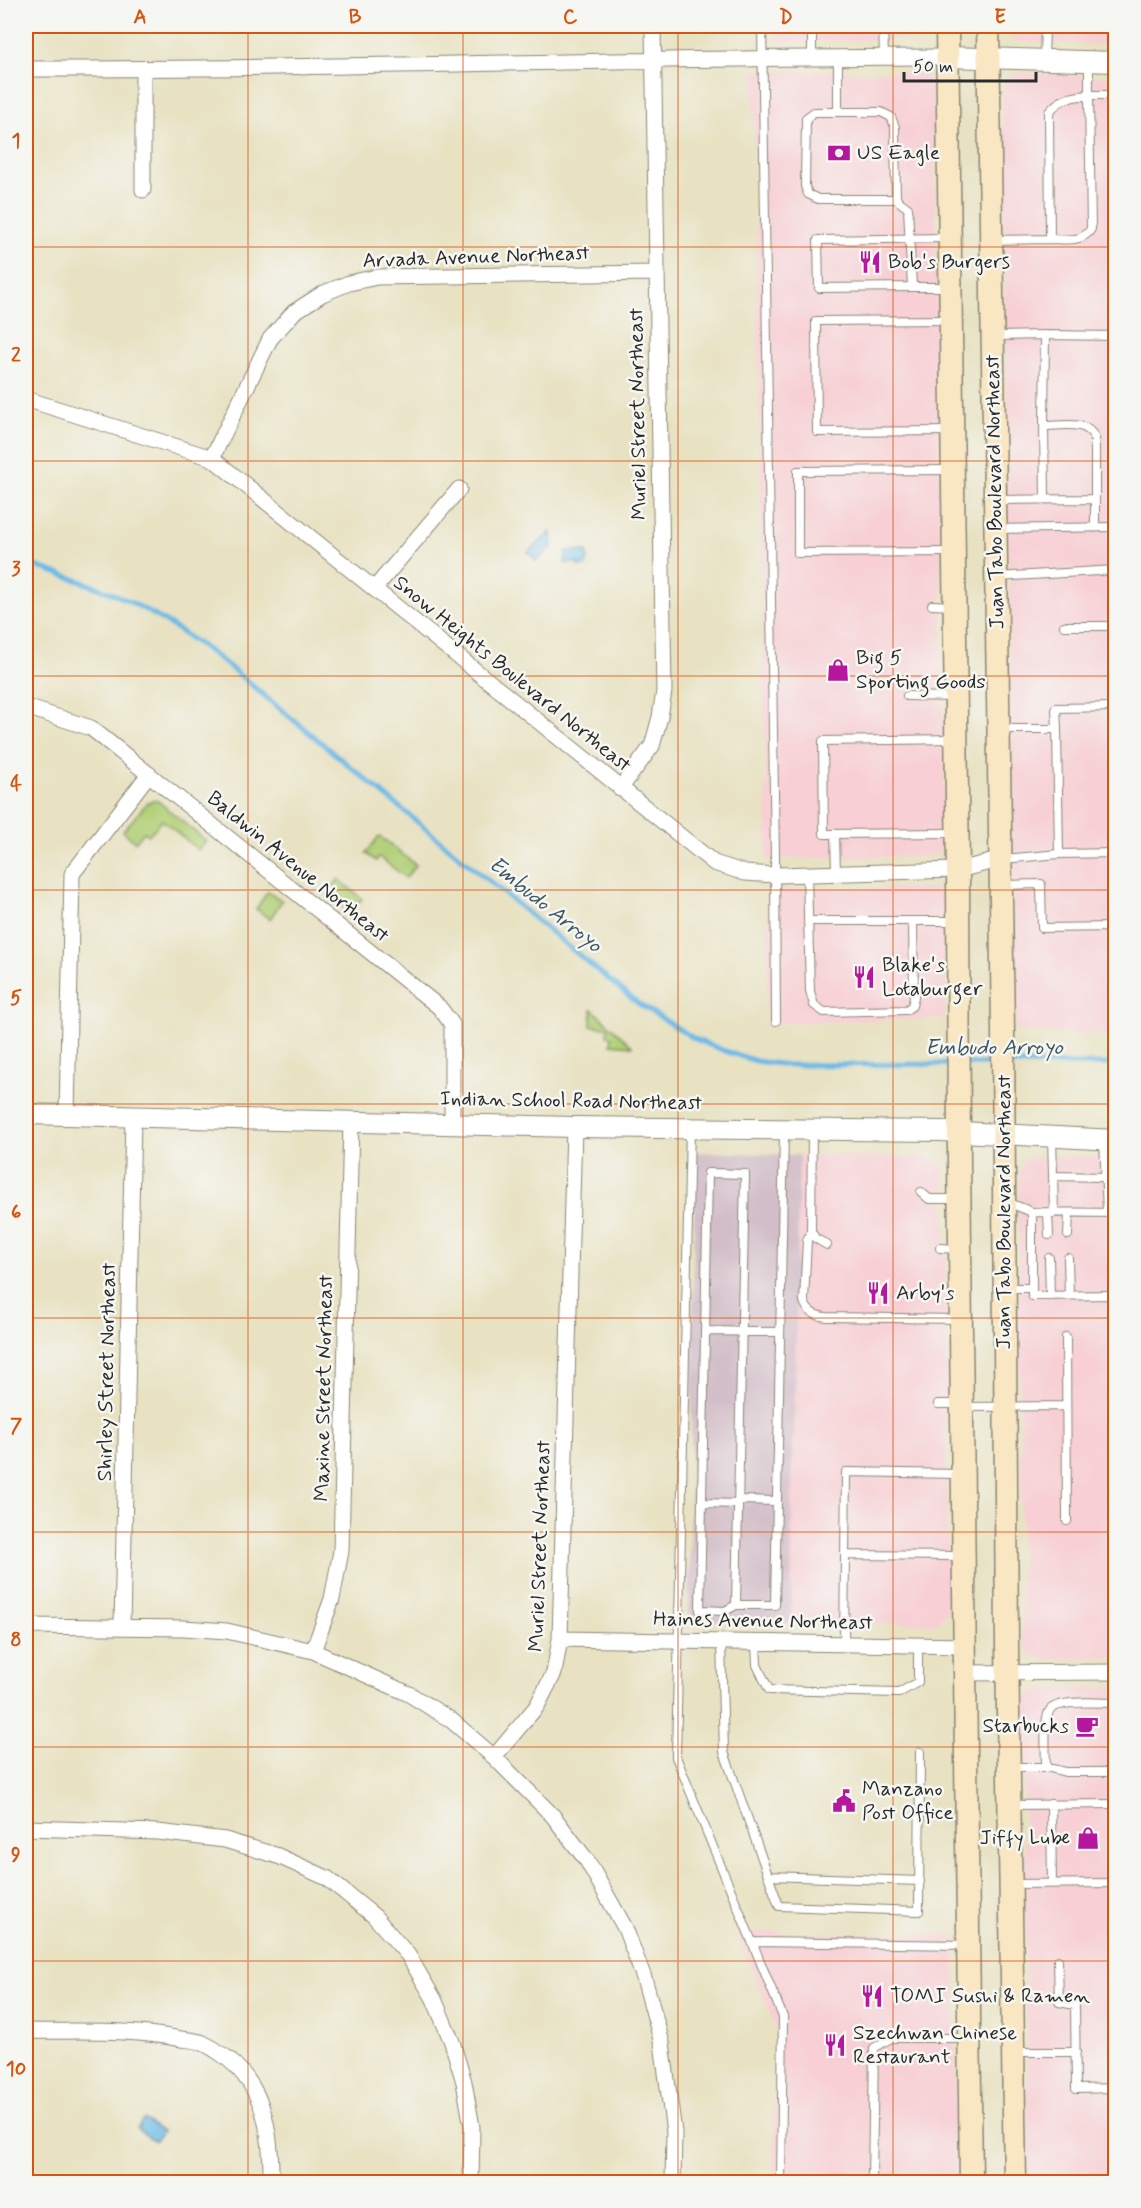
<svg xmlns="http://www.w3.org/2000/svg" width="1141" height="2208" viewBox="0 0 1141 2208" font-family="Mynerve,sans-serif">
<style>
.built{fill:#f7cfd4}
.industrial{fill:#d2bdc8}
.green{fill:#b1d077;stroke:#6e7e51;stroke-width:1.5}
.water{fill:#6cb9e6;stroke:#4c7288;stroke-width:1.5}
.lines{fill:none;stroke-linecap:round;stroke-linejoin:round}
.stream{stroke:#6cb9e6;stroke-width:5}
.service-casing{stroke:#8a8676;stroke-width:10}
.minor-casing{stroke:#8a8676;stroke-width:17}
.tertiary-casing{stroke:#8a8676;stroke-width:22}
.secondary-casing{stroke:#8a8676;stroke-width:25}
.service{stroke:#fff;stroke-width:8}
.minor{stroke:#fff;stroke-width:15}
.tertiary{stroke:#fff;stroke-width:20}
.secondary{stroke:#f9e7c3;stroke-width:22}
.grid{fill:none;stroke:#d5540f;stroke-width:1.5;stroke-opacity:0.55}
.labels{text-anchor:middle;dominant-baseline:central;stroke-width:5;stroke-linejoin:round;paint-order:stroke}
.poi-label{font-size:21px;fill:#2b2b2b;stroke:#f6f6f2;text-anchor:start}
.street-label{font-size:21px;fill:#2b2b2b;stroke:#f6f6f2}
.water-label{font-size:22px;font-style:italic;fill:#3e5663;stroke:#f6f6f2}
.neatline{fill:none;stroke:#d5540f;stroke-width:2}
.grid-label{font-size:20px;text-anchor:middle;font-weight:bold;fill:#d5540f}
</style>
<rect width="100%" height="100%" fill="#f6f6f2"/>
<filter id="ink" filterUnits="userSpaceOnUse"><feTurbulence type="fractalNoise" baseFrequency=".0167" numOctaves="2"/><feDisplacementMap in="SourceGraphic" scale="12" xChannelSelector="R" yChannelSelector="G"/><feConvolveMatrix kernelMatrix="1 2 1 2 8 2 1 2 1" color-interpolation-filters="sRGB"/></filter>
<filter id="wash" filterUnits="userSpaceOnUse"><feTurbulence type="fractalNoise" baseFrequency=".008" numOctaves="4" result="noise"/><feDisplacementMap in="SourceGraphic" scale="24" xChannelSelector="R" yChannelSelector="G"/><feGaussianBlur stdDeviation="1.35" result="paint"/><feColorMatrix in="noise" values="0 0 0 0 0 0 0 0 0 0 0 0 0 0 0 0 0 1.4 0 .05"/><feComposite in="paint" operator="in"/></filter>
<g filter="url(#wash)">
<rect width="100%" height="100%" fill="#e8e2c2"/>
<path class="built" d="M778,26H930L928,30L917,39L778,42Z
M1003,26H1115V45L1020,42L1010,36Z
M753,71L920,72L928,78L934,87L945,839L942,848L933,856L767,859Z
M1019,73L1115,77V1035L1015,1031L1002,96L1004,84L1011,76Z
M768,888H932L940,892L946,901L945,1019L767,1023Z
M799,1155L932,1158L941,1163L944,1170L947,1325L946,1461L949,1610L935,1624L791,1623L792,1438H794Z
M1034,1156L1115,1158V1657L1045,1659L1034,1657L1026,1650L1022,1640L1018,1174L1026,1159Z
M1115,1687V2182H1028L1023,1705L1025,1700L1031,1693L1040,1689Z
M737,1932L955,1935L956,2182H773L776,2028Z"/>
<path class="industrial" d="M695,1152L799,1155L794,1438L792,1439L791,1623L689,1621Z"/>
<path class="green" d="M154,800L159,802L206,841L198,850L162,820L149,835L144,832L135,842L123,831L147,803Z
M379,836L416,865L406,878L379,857L376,861L366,853Z
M339,879L362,899L350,912L327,893Z
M268,891L282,901L270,919L256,909Z
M592,1009L632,1046L611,1044L612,1037L607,1036L608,1027L591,1026Z"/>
<path class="water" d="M551,532L552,547L536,561L528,552Z
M566,551H587L588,560L586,566H578V563H565Z
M144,2119L162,2132L155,2141L137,2129Z"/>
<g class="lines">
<path class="stream" d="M26,563C54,572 82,581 109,592C150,609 186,635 221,660L636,1002L695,1039L725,1051L756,1061L788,1065L952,1064
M964,1064H997
M1009,1064H1116"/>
</g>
</g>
<g filter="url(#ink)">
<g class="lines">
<g class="service-casing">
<path id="service" d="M762,26L775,858L776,1021
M812,26V57
M883,26L884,57
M1111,26L1112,60
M838,57V112H881L891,117L895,127L896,199H818L808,194L805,186L806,118L814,112H838
M1044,59L1045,26
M1089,63V95H1116
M896,199L908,208L912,287H948
M993,240L1050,239L1049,112C1061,97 1072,97 1089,95L1091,229C1082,243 1065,239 1050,239
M912,287L819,288L818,240L948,238
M949,320L816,321L817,432L951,431
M995,336L1045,335
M1044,426L1045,499
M951,470L798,471V553L952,552
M1095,499V528
M996,500L1095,499V439C1088,419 1061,426 1044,426L1045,335L1116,336
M996,529L1116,527
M997,577L1116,570
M932,605L953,606
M1064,626H1116
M907,696L954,697
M1000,729H1057L1059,854
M1057,729L1056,708L1116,707
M955,739L823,741L824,834L955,833
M835,834L836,873
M1004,859L1059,854L1116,853
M807,874L810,991L814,1005L824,1012L906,1010L912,1006L914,997L913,921H957
M1004,885L1041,884L1042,928L1116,927
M808,921H913
M690,1128L676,1757L783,2017L781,2182
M812,1131L811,1231L807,1240L804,1301C807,1312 815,1316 827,1317L958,1319
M1052,1137L1054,1213
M1104,1139L1107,1213
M1053,1176L1106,1177
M921,1192L929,1199H958
M1007,1202L1032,1212L1115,1213L1116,1224
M1032,1212V1296L1116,1295
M1048,1213L1049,1235
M811,1231L815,1238L827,1245
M1068,1235L1069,1213
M940,1248L957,1249
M1049,1258L1050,1296
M1068,1258L1069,1296
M1007,1288H1032
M705,1331L780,1332
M1066,1337L1067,1521
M938,1404H958
M964,1407L1066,1406
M738,1500L777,1501
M702,1503L738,1504
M845,1555L960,1556
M736,1605L745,1174L708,1173L700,1610L725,1611L736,1605H775L784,1131
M721,1642L724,1752L779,1906L919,1911L920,1752
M756,1642L757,1665L769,1690L899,1693L918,1682V1645
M844,1644L846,1472L959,1474
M1011,1767H1046L1065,1772H1116
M1046,1767C1046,1754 1043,1719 1050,1710C1059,1699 1101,1703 1116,1703
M1051,1804L1052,1884
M1012,1805L1116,1804
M768,1876L920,1881
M1012,1884L1116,1883
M752,1942L967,1945
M1058,1960L1059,2002L1075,2005L1076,2089L1116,2088
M1014,2052H1076
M872,2182L874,2048L891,2038H966"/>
</g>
<g class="minor-casing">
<path id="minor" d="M26,69C333,70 640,57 947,57
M143,69V190
M26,399L212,458L714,863L745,873L776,875L958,870L999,860
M212,458L270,339L294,312L322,294L349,283L377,277L656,273
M374,589L459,489
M26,707L91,728L439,1007L452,1024V1123
M620,789L652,746L660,717L664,691L653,26
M67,1115L72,874L149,774
M26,1626L184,1628L227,1631L313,1651L409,1694L451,1720L494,1757L553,1816L588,1862L625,1928L644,1978L662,2043L674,2132L673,2182
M122,1627L133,1117
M560,1639L966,1646
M313,1651L332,1599L341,1551L351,1121
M966,1673L1116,1672
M494,1757L537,1706L554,1673L560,1639L574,1127
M26,1828L158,1832L225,1840L278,1856L327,1878L374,1916L408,1955L434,1999L452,2042L464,2082L472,2127L471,2182
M26,2031C77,2032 130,2028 181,2039C188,2040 197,2040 203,2043C262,2072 272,2124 271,2182"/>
</g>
<g class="tertiary-casing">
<path id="tertiary" d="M947,57L1116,62
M26,1114L574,1127L941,1131L1116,1140"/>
</g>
<g class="secondary-casing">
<path id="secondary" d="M947,26L958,870L959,1161L971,2182
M988,26L1003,1031L1007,1645L1015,2182"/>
</g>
<use href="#service" class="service"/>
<use href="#minor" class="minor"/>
<use href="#tertiary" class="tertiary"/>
<use href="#secondary" class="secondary"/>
</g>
</g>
<path class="grid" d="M248,26V2182M463,26V2182M678,26V2182M893,26V2182M26,247H1116M26,461H1116M26,676H1116M26,890H1116M26,1104H1116M26,1318H1116M26,1532H1116M26,1747H1116M26,1961H1116"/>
<defs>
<g id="bank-bare" transform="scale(1.8)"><path d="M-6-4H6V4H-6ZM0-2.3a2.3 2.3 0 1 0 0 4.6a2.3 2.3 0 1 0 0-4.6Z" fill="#b5179e" stroke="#f6f6f2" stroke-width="2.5" paint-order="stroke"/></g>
<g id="restaurant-bare" transform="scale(1.8)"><path d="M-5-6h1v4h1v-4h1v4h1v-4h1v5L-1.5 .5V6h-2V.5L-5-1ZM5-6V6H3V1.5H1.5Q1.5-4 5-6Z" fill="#b5179e" stroke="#f6f6f2" stroke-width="2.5" paint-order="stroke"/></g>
<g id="shop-bare" transform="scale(1.8)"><path d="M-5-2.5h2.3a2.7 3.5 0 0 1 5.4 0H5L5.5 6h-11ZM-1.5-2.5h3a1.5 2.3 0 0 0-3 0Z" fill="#b5179e" stroke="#f6f6f2" stroke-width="2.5" paint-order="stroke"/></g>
<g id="cafe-bare" transform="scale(1.8)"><path d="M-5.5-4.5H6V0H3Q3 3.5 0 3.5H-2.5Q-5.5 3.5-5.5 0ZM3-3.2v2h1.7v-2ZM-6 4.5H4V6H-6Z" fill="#b5179e" stroke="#f6f6f2" stroke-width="2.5" paint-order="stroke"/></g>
<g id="civic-bare" transform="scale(1.8)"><path d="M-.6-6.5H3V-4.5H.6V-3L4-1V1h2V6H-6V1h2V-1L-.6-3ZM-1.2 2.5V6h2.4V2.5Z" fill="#b5179e" stroke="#f6f6f2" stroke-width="2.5" paint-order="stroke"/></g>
</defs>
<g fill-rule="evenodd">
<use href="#bank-bare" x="839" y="153"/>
<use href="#restaurant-bare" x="870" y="262"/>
<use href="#shop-bare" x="838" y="670"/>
<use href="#restaurant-bare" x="864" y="977"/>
<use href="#restaurant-bare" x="878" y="1293"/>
<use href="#cafe-bare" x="1087" y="1726"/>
<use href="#civic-bare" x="844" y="1801"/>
<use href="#shop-bare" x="1088" y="1838"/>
<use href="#restaurant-bare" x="872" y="1996"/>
<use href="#restaurant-bare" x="835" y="2045"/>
</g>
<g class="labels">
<g class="poi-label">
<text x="857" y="153">US Eagle</text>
<text x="888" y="262">Bob's Burgers</text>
<text x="856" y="658">Big 5<tspan x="856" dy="24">Sporting Goods</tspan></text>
<text x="882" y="965">Blake's<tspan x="882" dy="24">Lotaburger</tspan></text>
<text x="896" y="1293">Arby's</text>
<text x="1069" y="1726" text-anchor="end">Starbucks</text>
<text x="862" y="1789">Manzano<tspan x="862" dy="24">Post Office</tspan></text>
<text x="1070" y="1838" text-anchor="end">Jiffy Lube</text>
<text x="890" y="1996">TOMI Sushi &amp; Ramen</text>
<text x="853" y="2033">Szechwan Chinese<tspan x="853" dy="24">Restaurant</tspan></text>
</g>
<g class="street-label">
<text transform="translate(476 257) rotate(-2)">Arvada Avenue Northeast</text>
<text transform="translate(638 414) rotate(-91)">Muriel Street Northeast</text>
<text transform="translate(995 492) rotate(-91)">Juan Tabo Boulevard Northeast</text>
<text transform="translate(512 674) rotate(39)">Snow Heights Boulevard Northeast</text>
<text transform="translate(298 867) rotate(39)">Baldwin Avenue Northeast</text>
<text transform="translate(571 1101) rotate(1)">Indian School Road Northeast</text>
<text transform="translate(1004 1212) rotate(-90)">Juan Tabo Boulevard Northeast</text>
<text transform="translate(107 1372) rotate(-89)">Shirley Street Northeast</text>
<text transform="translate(324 1388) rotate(-89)">Maxine Street Northeast</text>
<text transform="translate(540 1546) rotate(-88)">Muriel Street Northeast</text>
<text transform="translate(763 1621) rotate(1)">Haines Avenue Northeast</text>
</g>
<g class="water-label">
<text transform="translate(545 905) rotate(39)">Embudo Arroyo</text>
<text x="994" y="1048">Embudo Arroyo</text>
</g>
</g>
<rect width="1141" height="2208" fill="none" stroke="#f6f6f2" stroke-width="66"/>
<path d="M904 72v9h132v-9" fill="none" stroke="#2b2b2b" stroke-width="3"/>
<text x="913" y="72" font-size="18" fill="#2b2b2b" stroke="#f6f6f2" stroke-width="4.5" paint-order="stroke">50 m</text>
<rect x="33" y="33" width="1075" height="2142" class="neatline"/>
<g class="grid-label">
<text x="140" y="23">A</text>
<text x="355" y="23">B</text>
<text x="570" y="23">C</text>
<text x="786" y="23">D</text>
<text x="1000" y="23">E</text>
<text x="16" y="147">1</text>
<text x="16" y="361">2</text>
<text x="16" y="575">3</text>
<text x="16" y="790">4</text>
<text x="16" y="1004">5</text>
<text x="16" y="1218">6</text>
<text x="16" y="1432">7</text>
<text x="16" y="1646">8</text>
<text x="16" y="1861">9</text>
<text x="16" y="2075">10</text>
</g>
</svg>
